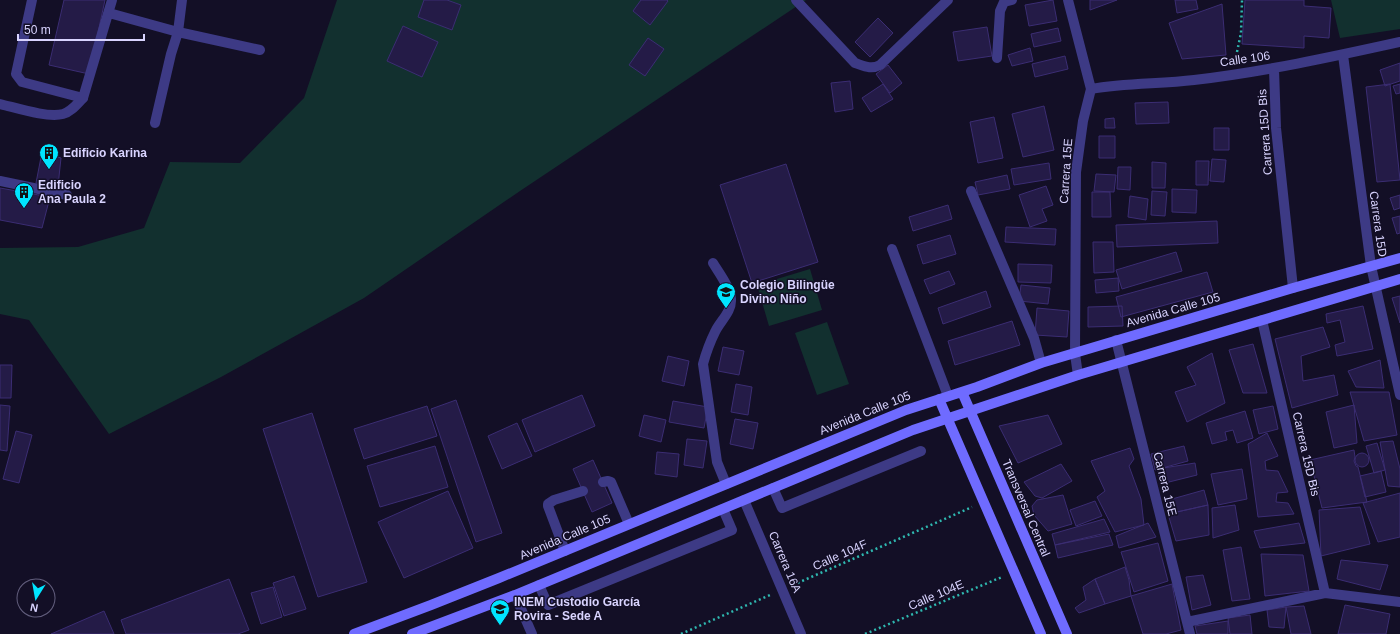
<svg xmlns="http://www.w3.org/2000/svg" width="1400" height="634" viewBox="0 0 1400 634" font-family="Helvetica,sans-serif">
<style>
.green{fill:#12302f}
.building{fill:#241b47;stroke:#3b2d73}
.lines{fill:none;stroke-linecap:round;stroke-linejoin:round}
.path{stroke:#2fb8b0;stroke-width:2.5;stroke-dasharray:2 3;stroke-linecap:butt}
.service{stroke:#3d3a85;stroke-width:10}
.minor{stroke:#3d3a85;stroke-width:10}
.secondary{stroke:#6f6bff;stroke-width:10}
.labels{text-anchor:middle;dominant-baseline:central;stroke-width:3;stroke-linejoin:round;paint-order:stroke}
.street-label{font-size:12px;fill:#d9d4ff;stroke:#130f26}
.poi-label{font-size:12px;font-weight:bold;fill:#d9d4ff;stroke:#130f26;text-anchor:start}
</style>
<rect width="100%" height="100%" fill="#130f26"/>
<path class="green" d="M337,0H806L520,191L364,298L221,377L109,434L29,320L0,314V248L78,247L144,228L170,162L240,163L304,98Z
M1331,0H1400V29L1340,38Z
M810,269L822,310L769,326L757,285Z
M827,322L849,384L817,395L795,333Z"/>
<path class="building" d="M64,0H105L89,74L49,65Z
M424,0H447L461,5L452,30L418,17Z
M641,0H667L668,1L650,25L633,11Z
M1053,0L1057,21L1029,26L1025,5Z
M1090,0H1117L1090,10Z
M1175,0H1196L1198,9L1177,13Z
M1245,0H1304V6L1331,8L1329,38L1304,36V48L1242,44Z
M1222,4L1226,55L1182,59L1169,23Z
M878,18L893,33L870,57L855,42Z
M403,26L438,42L422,77L387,61Z
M987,27L992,56L958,61L953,32Z
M1058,28L1061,41L1034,47L1031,34Z
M648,38L664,49L645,76L629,65Z
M1030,48L1033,61L1012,66L1008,55Z
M1065,56L1068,69L1035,77L1032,64Z
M1400,63V81L1385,86L1380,70Z
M888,65L902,83L890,93L876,74Z
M850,81L853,109L835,112L831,83Z
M883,84L893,99L871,112L862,98Z
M1390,84L1400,180L1377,182L1366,87Z
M1400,84V93L1396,94L1393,86Z
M1168,102L1169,123L1136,124L1135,103Z
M1044,106L1054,150L1023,157L1012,114Z
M994,117L1003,158L978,163L970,122Z
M1114,118L1115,128H1105V119Z
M1214,128H1229V150H1214Z
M1099,136H1115V158H1099Z
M42,152L61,158L58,186L36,183Z
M1212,159L1226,160L1224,182L1210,181Z
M1196,161H1209L1208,185H1196Z
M1152,162L1166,163L1165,188H1152Z
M1049,163L1051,179L1014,185L1011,169Z
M786,164L818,262L752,283L720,185Z
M1118,167H1131L1130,190L1117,189Z
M1096,174L1116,175L1114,192L1094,191Z
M1007,175L1010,189L978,195L975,182Z
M1046,186L1053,205L1042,209L1047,221L1030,227L1019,195Z
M0,188L50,197L42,228L0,220Z
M1172,189L1197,190L1196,213L1172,212Z
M1152,191L1167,192L1165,216L1151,215Z
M1092,192H1110L1111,217H1092Z
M1400,195V208L1394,210L1390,198Z
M1130,196L1148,199L1146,220L1128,217Z
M948,205L952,219L913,231L909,217Z
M1400,216V233L1397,234L1392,218Z
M1217,221L1218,243L1117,247L1116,225Z
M1006,227L1056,229L1055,245L1005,242Z
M950,235L956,254L923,264L917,245Z
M1093,242H1113L1114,272L1094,273Z
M1176,252L1182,271L1122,289L1116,270Z
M1018,264L1052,265L1051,283L1018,282Z
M949,271L955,284L930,294L924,280Z
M1207,272L1213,292L1121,317L1116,297Z
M1118,278L1119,291L1096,293L1095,280Z
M1021,285L1050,288L1048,304L1019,301Z
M986,291L991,307L943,324L938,308Z
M1400,296V323L1392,298Z
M1122,306L1123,326L1088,327V307Z
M1363,306L1373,349L1337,356L1335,345L1345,342L1340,320L1327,323L1326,314Z
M1037,308L1069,311L1067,337L1035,335Z
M1012,321L1020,345L955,365L948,341Z
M1323,327L1330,347L1301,356L1303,381L1334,375L1338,395L1292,408L1275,339Z
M1253,344L1267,393H1243L1229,350Z
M723,347L744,351L739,375L718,371Z
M1212,353L1225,403L1187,422L1175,392L1196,385L1187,367Z
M668,356L689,361L684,386L662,381Z
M1380,360L1384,388L1356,387L1348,371Z
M0,365H12L11,398H0Z
M736,384L752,387L748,415L731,412Z
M1350,392H1389L1397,435L1364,441Z
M582,395L595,426L535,452L522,420Z
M456,400L502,533L476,542L431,409Z
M673,401L708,407L704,428L669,422Z
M0,405L10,406L7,451L0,450Z
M1354,405L1357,443L1334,448L1326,412Z
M427,406L437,436L364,459L354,429Z
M1273,406L1278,429L1259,434L1253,410Z
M1245,411L1253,438L1237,443L1233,430L1225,432L1227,440L1212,444L1206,423Z
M312,413L367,582L318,597L263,429Z
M644,415L666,420L661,442L639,436Z
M1048,415L1062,444L1018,463L999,426Z
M735,419L758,423L753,449L730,444Z
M517,423L532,456L502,469L488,436Z
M16,431L32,435L19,483L3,479Z
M1267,433L1278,456L1265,461L1266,470L1278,471L1288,492L1277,493L1276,502L1288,503L1294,514L1258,517L1248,444Z
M687,439L707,441L703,468L684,465Z
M1393,441L1400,469V487L1388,486L1380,442Z
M1377,443L1385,470L1374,473L1366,446Z
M435,446L448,487L380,507L367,466Z
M1184,446L1188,461L1155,470L1151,454Z
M1130,448L1134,459L1129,466L1141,499L1144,525L1115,532L1097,497L1105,491L1091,461Z
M1354,450L1355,457L1354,461L1356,466L1358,467L1367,502L1322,508L1310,460Z
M657,452L679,454L677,477L655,474Z
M1355 460a7 7 0 1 1 14 0a7 7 0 1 1-14 0Z
M593,460L612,503L592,512L573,469Z
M1195,463L1197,475L1161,484L1157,469Z
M1061,464L1072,481L1042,498L1035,496L1024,482Z
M1242,469L1247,499L1218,505L1211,474Z
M1381,471L1386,492L1365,497L1360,476Z
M1204,490L1208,505L1168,514L1165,501Z
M448,491L473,548L404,578L378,522Z
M1400,493V537L1378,542L1363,503Z
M1063,495L1072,524L1048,531L1034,515L1032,506L1037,500Z
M1095,501L1102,516L1076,526L1070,510Z
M1208,505L1209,535L1176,541L1168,514Z
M1235,505L1239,530L1213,538L1212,508Z
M1360,507L1370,544L1321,556L1319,510Z
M1104,519L1110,532L1055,545L1052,534Z
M1148,523L1156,537L1119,548L1116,536Z
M1299,523L1305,543L1260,548L1254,531Z
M1109,534L1113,545L1058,558L1055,545Z
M1158,543L1168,581L1134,592L1121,552Z
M1241,547L1250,599L1232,601L1223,550Z
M1261,554L1303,555L1309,591L1265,596Z
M1341,560L1388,565L1380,590L1337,579Z
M1125,567L1129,580L1131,596L1105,604L1095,579Z
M1203,575L1211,605L1192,610L1186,577Z
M294,576L306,609L284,616L273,583Z
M229,579L249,630L238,634H126L121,620Z
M1095,579L1105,604L1079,613L1075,608L1086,600L1083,587Z
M1172,584L1181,630L1166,634H1143L1131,596Z
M273,587L282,617L261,624L251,593Z
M1345,605L1390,614L1386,634H1338Z
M1304,606L1311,634H1291L1286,607Z
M1286,607L1284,628L1269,627L1267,610Z
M104,611L114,634H51Z
M1250,615L1252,634H1230L1228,618Z
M1228,621V634H1197L1195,626Z"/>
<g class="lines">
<path class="path" d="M1237,52L1241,33L1242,0
M793,585L972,507
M681,634L770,595
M865,634L1002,577"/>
<path class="service" d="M32,0L16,74L22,82L83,98
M971,191L1034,338L1041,363
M892,249L948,396
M713,263C719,273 730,287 731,299C732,312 720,321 715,332C710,342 706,353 703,364L717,462L726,484
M603,482L608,481L611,482L629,524
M773,488L782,508L921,451
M565,551L548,506V504L554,500L583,491
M539,585L548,605L732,530L723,509"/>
<path class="minor" d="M182,0L178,32L260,50
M796,0L855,63C864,66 871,70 880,65L948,0
M1068,0L1091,89L1083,121L1076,172L1075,354L1078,375
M109,13L178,32L171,54L155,123
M1343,55L1371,266L1400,395
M997,58L1000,11L1004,2L1012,0
M1274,69L1276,128L1293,288
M1091,89C1125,83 1160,84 1194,80C1263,72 1332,57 1400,42
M0,104C17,108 47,118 63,114C71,112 77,104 83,98L112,0
M0,181L67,195
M1262,320L1325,593
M1116,340L1190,634
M744,500L801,634
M515,595L532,634
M1187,622L1325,593L1400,602"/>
<path class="secondary" d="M962,392L1067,634
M939,399L1041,634
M354,634L431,605L499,578L906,410L977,387L1041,363L1293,288L1400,258
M412,634L515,595L913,430L1078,375L1400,279"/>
</g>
<defs>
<g id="building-pin" transform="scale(1)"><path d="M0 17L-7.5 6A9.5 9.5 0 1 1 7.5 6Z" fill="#00e5ff" stroke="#130f26"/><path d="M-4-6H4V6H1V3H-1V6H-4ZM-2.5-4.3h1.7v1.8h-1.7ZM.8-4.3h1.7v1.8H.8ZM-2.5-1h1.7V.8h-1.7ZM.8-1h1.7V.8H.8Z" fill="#111"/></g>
<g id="school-pin" transform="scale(1)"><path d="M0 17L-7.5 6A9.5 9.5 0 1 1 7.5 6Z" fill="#00e5ff" stroke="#130f26"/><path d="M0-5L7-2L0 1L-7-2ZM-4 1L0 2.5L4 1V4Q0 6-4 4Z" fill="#111"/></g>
</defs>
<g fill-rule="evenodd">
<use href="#building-pin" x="49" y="153"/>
<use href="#building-pin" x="24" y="192"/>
<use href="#school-pin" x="726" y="292"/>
<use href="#school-pin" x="500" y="609"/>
</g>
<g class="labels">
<g class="street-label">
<text transform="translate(1245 59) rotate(-8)">Calle 106</text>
<text transform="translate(1265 132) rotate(-94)">Carrera 15D Bis</text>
<text transform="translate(1066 171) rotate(-86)">Carrera 15E</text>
<text transform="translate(1378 224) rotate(82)">Carrera 15D</text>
<text transform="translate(1173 310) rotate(-16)">Avenida Calle 105</text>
<text transform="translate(865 413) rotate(-22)">Avenida Calle 105</text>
<text transform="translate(1306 454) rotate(77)">Carrera 15D Bis</text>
<text transform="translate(1165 484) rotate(76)">Carrera 15E</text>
<text transform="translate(1026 508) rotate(67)">Transversal Central</text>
<text transform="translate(565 537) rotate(-23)">Avenida Calle 105</text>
<text transform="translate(840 555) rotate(-24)">Calle 104F</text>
<text transform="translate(785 562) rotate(67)">Carrera 16A</text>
<text transform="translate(936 595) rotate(-23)">Calle 104E</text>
</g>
<g class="poi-label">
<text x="63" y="153">Edificio Karina</text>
<text x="38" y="185">Edificio<tspan x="38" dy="14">Ana Paula 2</tspan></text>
<text x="740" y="285">Colegio Bilingüe<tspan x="740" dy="14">Divino Niño</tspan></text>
<text x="514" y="602">INEM Custodio García<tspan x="514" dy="14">Rovira - Sede A</tspan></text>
</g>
</g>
<g transform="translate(36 598) rotate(191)"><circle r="19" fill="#130f26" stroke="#625e7d"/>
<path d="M0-3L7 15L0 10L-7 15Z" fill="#00e5ff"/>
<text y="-6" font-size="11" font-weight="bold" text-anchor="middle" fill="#d9d4ff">N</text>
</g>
<path d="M18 34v6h126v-6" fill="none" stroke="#d9d4ff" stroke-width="2"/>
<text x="24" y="34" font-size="12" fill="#d9d4ff" stroke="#130f26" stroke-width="3" paint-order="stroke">50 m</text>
</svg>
